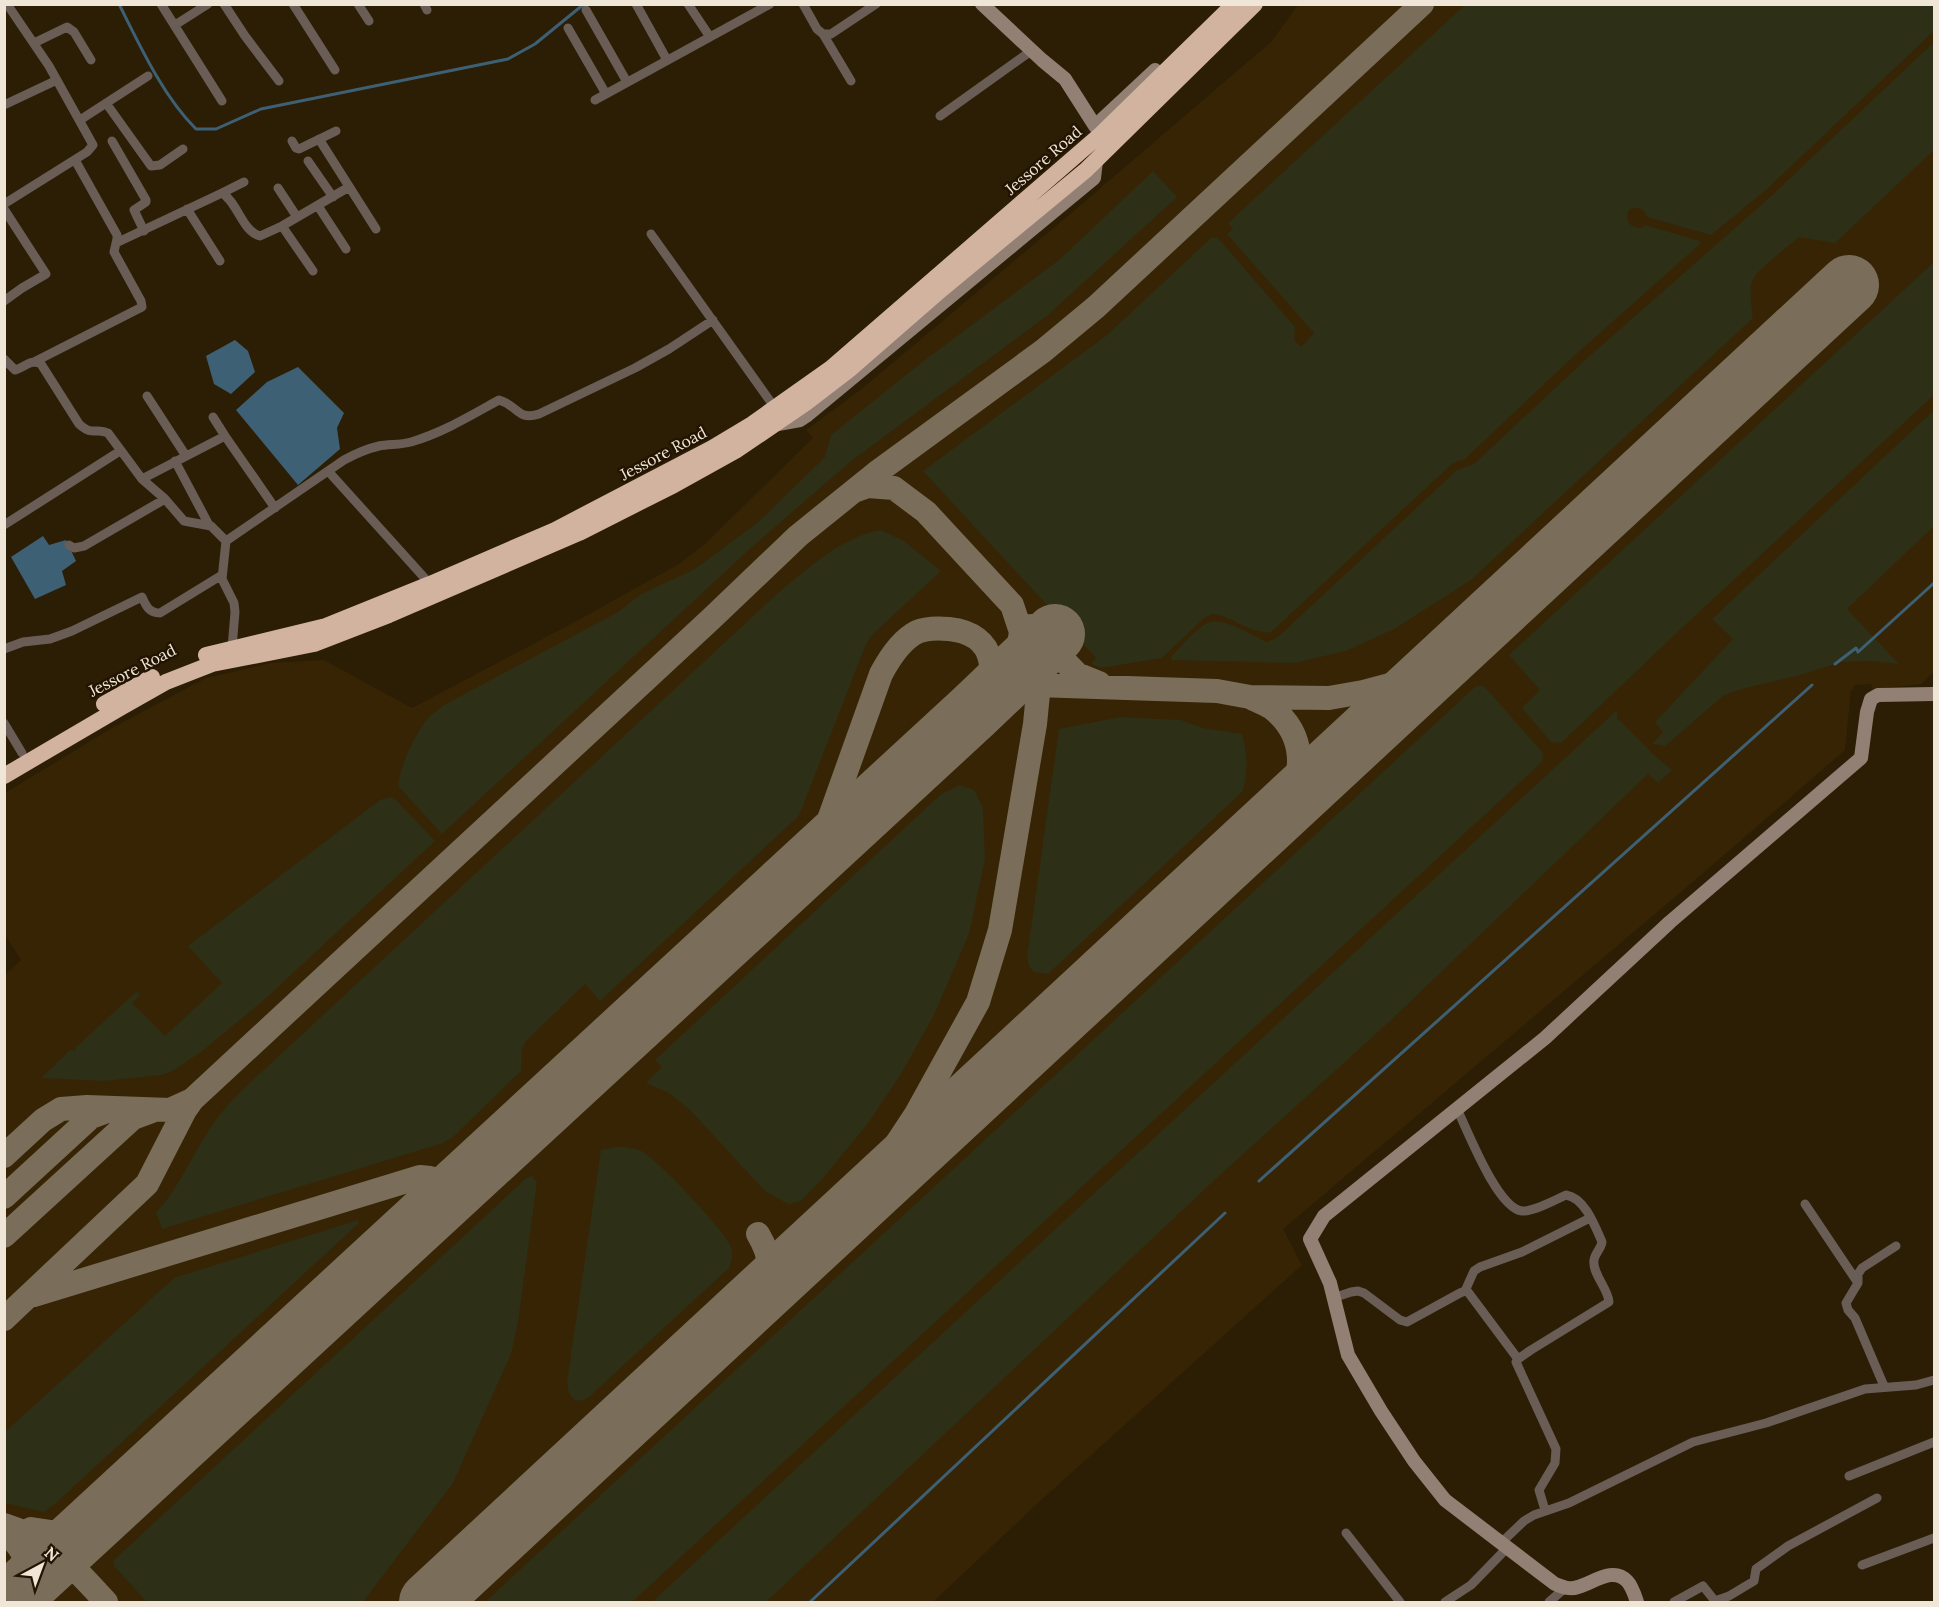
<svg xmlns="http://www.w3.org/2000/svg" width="1939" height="1607" viewBox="0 0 1939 1607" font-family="Lora,serif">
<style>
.built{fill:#372404}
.green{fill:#2d2f16}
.water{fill:#3e6075}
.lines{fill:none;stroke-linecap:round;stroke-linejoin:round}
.stream{stroke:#3e6075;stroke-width:3}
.taxiway{stroke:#7a6e5a;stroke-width:24}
.runway{stroke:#7a6e5a;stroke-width:60}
.street{stroke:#695d56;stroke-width:9}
.secondary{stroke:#938074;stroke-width:14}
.highway{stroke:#d1b3a0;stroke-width:16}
.labels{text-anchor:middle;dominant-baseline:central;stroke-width:5;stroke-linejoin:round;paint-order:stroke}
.street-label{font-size:16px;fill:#f0e6d8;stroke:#221400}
</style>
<rect width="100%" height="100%" fill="#2c1d05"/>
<path class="built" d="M1298,5H1934V671L1921,684L1872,689L1871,684L1854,685L1853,690H1851L1845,750L1701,875L1283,1229L1302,1265L1038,1503L933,1602H5L4,976L21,960L5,935V793L112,728L206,678L271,663L324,660L412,708L584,617L679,564L707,542L813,438L806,430L859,391L1075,210L1271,42Z"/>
<path class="green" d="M1465,5H1934V31L1767,189L1711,235L1647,217C1644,208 1637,206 1629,210C1624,222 1630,227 1641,228L1645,225L1700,241V244L1574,356L1465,459L1453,463L1270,633L1253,630L1220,615L1212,614L1203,619L1162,658L1101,668L1091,664L1096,658L923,471L1107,335L1211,238H1218L1295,327L1294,340L1301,347L1314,333L1227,234L1233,229L1228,223Z
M1934,42V150L1835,243L1799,237C1789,246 1758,269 1753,279C1748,290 1752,307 1753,318L1471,580L1396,628L1346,651L1294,663L1172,660L1171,657C1180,647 1198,626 1210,622C1223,617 1254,636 1267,642L1278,637L1457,470L1474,464L1584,361L1768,199Z
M1153,171L1177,197L1048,315L850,462L753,546L442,834L398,786C399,768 416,731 429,717C434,713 439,709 444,705L618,612L641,594L695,569L757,523L825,457L831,435L921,363L1059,260Z
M1934,262V395L1684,626L1561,743L1551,742L1522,708L1540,690L1509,655Z
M1934,410V526L1847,609L1899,664L1870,661L1841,662L1800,675L1738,690L1723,696L1665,746L1652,744L1663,732L1655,722L1733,639L1712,619Z
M881,530L904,541L941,571L873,634L866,644L802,808L798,817L790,824L600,1001L585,984L526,1041L522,1049L521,1071L453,1137L443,1143L162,1229L156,1213C183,1183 196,1144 222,1112C239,1091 261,1073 281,1054L778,593C806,570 844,535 881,530Z
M1476,686H1484L1543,753L1542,762L632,1602H485Z
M1617,710V718L1654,755L1672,770L1658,783L1648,774L1389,1022L1220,1175L766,1602H652Z
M1120,717L1181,720L1203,728L1242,734C1248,755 1248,770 1243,791L1048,974L1034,972L1029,966L1027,957L1059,729Z
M960,785L974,790L983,808L985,859L969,934L934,1015L901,1074L869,1122L823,1178L801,1201L788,1204L765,1191L691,1111L669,1093L646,1083L662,1067L655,1060L940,795Z
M390,797L396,800L435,841L264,1000L201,1052L174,1070L162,1075L104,1081L41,1078L70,1050L76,1051L75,1048L137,991L140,995L132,1003L165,1036L222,983L188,946L380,800Z
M615,1147C625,1147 634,1147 643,1152C659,1161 722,1228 730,1245C734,1252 732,1260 729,1268L590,1396C576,1407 568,1398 567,1382L601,1150Z
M532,1176L537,1182L518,1322L511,1354L453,1483L363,1602H147L114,1566V1560L520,1184L526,1178Z
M358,1220L359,1223L56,1503L44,1512L5,1503V1432L174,1278Z"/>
<path class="water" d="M235,340L248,351L255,372L231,394L214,384L206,356Z
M298,367L344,413L337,428L340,449L298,485L236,410L267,382Z
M43,536L49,545L66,540L76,561L62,571L66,585L35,599L11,557Z"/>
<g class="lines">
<path class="stream" d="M119,4C140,46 163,96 196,129H216L261,109L508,59L535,44L584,4
M1835,664L1856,648L1858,652L1934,583
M1259,1181L1812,685
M810,1602L1225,1213"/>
<path class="taxiway" d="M854,491L868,486L894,488L926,512L1012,605L1021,632L1016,662L989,696
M1038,634L1077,674L1099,683
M1250,697C1257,701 1266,704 1272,708C1306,735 1305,773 1285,808
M973,712C995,697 1010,689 1036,685L1217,691L1250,697L1329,698L1363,692L1393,684L1415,676L1448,656
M782,888L813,855L827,825L881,674C889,659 901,640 917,632C926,628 938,628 949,629C998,634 1001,677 974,710
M4,1156L43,1120L61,1109L87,1107L170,1110L192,1100
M4,1197L91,1117L110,1110
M831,1229L879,1170L916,1114L978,1002L1000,930L1035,724L1042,653L1031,626
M4,1236L133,1118L152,1111
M34,1295L420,1177L430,1178C443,1202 428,1209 414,1227
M756,1299C771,1273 774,1261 758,1234
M4,1319L147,1184L185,1110L192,1100L711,619L798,536L876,473L1043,351L1096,307L1422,4
M4,1525C53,1540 73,1567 106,1602
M31,1529L71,1535L80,1533L93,1524
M4,1531C25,1550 36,1568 17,1592
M8,1602C21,1592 41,1569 58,1566C66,1565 73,1570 79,1574"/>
<path class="runway" d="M8,1602L973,712L1055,634
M429,1602L1849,285"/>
<path class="street" d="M161,4L222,101
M224,4L245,36L279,81
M293,4L335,70
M358,4L369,21
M424,4L427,10
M636,4L667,60
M688,4L710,37
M803,4L817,29L823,34H831L876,4
M586,10L627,82
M175,25L208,4
M568,28L606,94
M823,34L851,81
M34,43L67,27L74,32L91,60
M595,100L770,4
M106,103L151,166L160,165L183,149
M4,105L57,80
M940,116L1031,51
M80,120L148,76
M319,139L376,229
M112,141L146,200V202L134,210L144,231
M292,141L296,148L299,149L336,131
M308,161L333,197
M278,188L297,217
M222,193L244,182
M4,204L87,152L93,145L49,66L7,4
M318,206L346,249
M4,209L46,274L22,288L4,301
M187,209L220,261
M282,226L313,271
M651,234L775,408
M116,243L222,193C238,203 242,231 260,236L282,226L349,187
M4,359L15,370C24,368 31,358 41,364L79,424C93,437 96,427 108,433L142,479L165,499L184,521L211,526L226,541
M34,362L142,307L141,301L114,252L117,239V235L75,160
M147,396L186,456
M213,417L225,436L275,508
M175,461L209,525
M328,471L430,584
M142,479L225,436
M4,525L120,451
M69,545L74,548L84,546L165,499
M232,648L235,612L234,603L222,579L226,541L344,460C355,454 366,449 379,446C389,444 400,445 411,442C442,433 470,416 499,400C519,406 517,421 539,414L635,368L669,349L713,320
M4,649L23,642L50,639L72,631L142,597C146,606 149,613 160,613L222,575
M4,723L22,753
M1457,1109C1468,1131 1497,1208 1522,1211C1533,1212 1555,1200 1566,1195C1585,1198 1595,1226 1602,1242C1601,1249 1595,1253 1594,1260C1592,1274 1608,1288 1609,1302L1531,1350L1518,1359L1516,1362L1556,1449L1555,1463L1539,1490L1545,1510
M1805,1204L1858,1283
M1465,1291L1474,1271L1480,1267L1522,1252L1590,1218
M1333,1298L1351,1292L1358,1291L1364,1293L1400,1320L1407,1322L1460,1293L1465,1291L1468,1292L1518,1359
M1884,1386L1855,1318L1848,1310L1846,1303L1858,1283V1274L1862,1268L1896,1246
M1849,1476L1934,1442
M1346,1533L1400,1602
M1501,1543L1524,1521L1534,1515L1569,1503L1693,1442L1766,1423L1865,1389L1916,1385L1934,1380
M1862,1565L1934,1538
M1445,1602L1471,1585L1508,1547
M1549,1602L1565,1588
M1674,1602L1703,1586L1715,1601L1729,1596L1754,1581L1756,1569L1788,1546L1877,1498"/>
<path class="secondary" d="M982,4L1042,60L1065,79L1095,126L1108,141
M1095,126L1155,70
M778,424L800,420L806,416L1094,178L1096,161
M1637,1602C1635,1596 1632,1586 1627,1581C1613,1566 1593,1583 1578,1587C1569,1590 1563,1587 1555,1584L1445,1500L1414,1461L1381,1411L1348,1355L1330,1283L1310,1239L1324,1216L1545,1038L1670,922L1861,758L1867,712L1871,699L1878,695L1934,694"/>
<path class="highway" d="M206,655L326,626L430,584L555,530L712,448L752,424L831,368L1101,134L1234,4
M104,704L152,677
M4,776L120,708L166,682L212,664L314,644L389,615L579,533L674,485L737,450L806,403L849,370L942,289L1086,170L1255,4"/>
</g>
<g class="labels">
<g class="street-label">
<text transform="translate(1043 160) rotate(-41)">Jessore Road</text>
<text transform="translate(663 453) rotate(-28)">Jessore Road</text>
<text transform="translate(132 670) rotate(-27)">Jessore Road</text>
</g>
</g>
<rect width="1939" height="1607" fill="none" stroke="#f0e6d8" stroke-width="12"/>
<g transform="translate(42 1565) rotate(41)" stroke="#221400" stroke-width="4.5" paint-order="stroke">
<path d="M0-4.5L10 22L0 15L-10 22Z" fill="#f0e6d8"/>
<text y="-9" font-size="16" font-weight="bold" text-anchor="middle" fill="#f0e6d8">N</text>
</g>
</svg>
